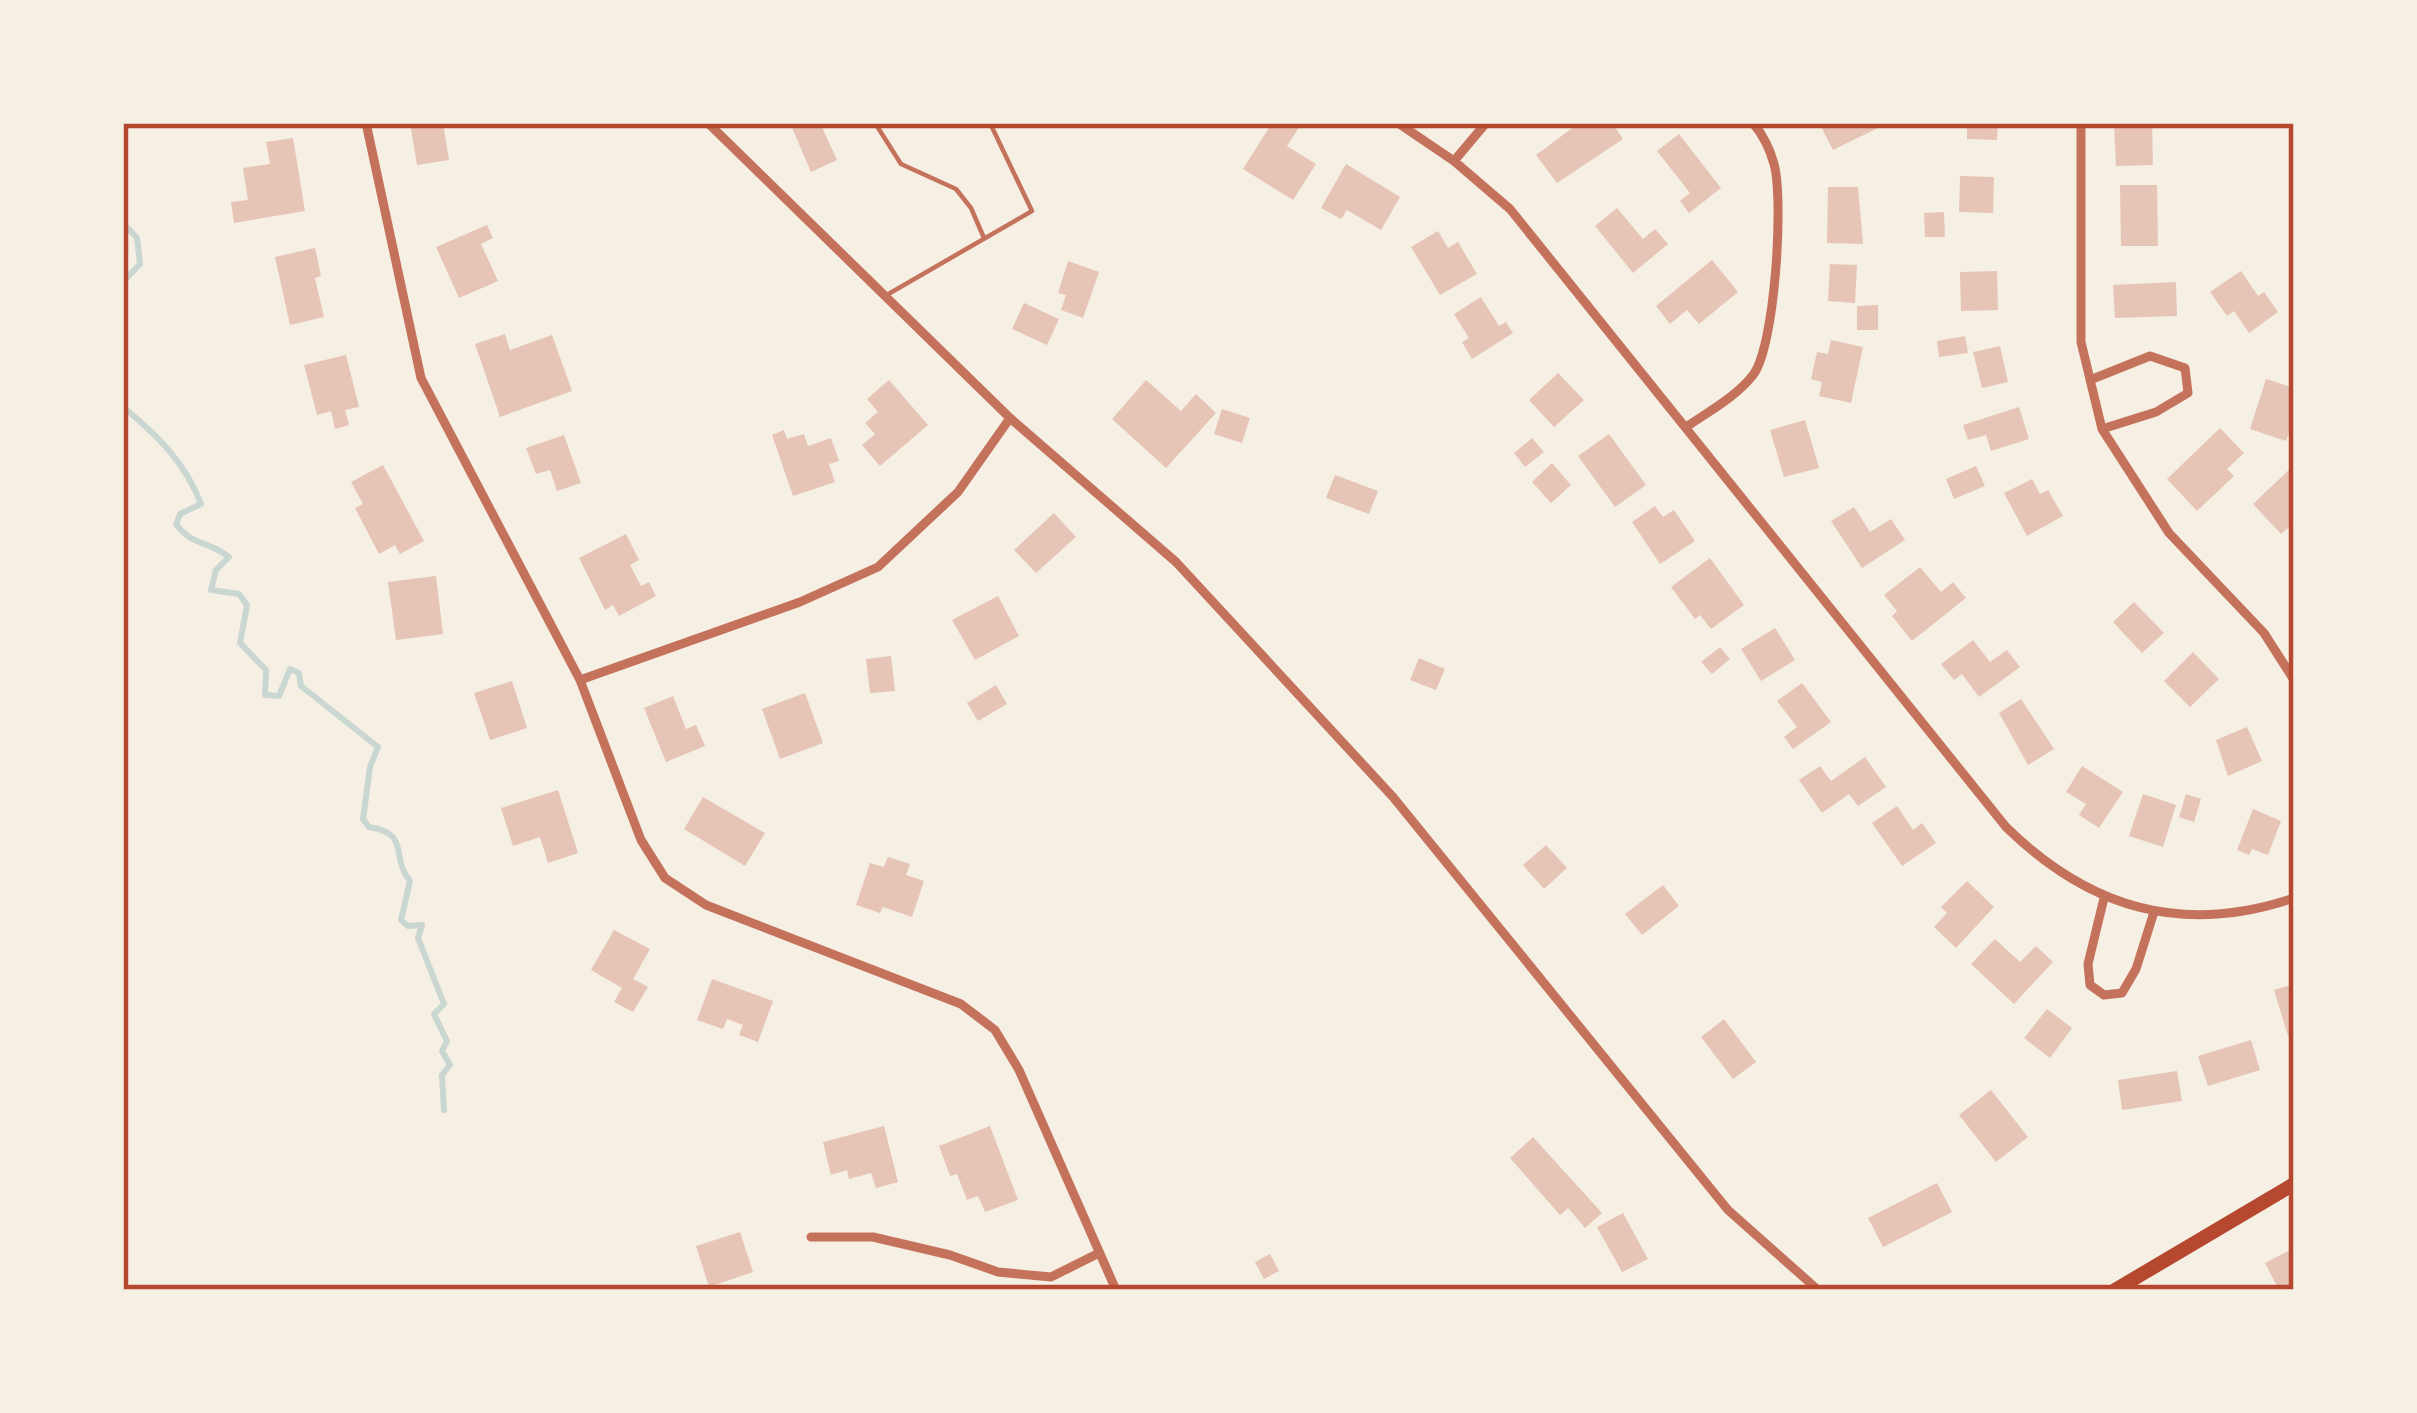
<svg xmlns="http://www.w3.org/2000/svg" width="2417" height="1413" viewBox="0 0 2417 1413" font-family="Quicksand,sans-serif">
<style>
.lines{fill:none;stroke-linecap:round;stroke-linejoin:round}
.stream{stroke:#c9d6d2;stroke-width:6}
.building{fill:#e6c5b7}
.service{stroke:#c5725c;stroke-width:4.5}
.minor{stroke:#c5725c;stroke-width:9}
.secondary{stroke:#b5482f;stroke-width:14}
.neatline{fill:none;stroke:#b5482f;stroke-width:4.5}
</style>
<rect width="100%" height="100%" fill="#f6efe4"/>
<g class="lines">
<path class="stream" d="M123,223L137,238L140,264L123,282
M123,407C157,435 185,462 201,504L180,514L176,524C192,546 209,541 229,557L216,570L211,590L239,594L247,605L240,643L266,670L265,695L279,696L290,669L299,673L301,686L378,747L370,767L363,819L369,827C411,833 390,857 410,881L401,920L408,926L422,925L418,938L444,1004L434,1014L447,1041L442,1051L450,1065L442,1075L444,1110"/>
</g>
<path class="building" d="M410,123H443L449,160L417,165Z
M790,123H820L837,160L811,172Z
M1272,123L1300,126L1287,146L1316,164L1293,200L1243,169Z
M1579,123H1612L1623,139L1557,183L1536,155Z
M1819,123H1875L1878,128L1833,150Z
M1967,123H1998L1997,140L1967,139Z
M2114,123H2152L2153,165L2116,166Z
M1679,134L1721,188L1689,213L1680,201L1690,193L1657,151Z
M293,138L305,211L234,223L231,202L248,200L243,168L270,164L266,142Z
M1346,164L1400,197L1381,230L1347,210L1341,219L1321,208Z
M1960,176L1994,177L1993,213L1959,212Z
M2120,185H2157L2158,246H2121Z
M1828,187H1858L1863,244L1827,243Z
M1617,208L1643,239L1655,229L1668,244L1633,273L1595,226Z
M1944,212L1945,237H1925L1924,213Z
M487,225L493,238L481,244L498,281L459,298L436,247Z
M1438,231L1448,248L1458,242L1477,274L1440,295L1411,247Z
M315,248L321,276L315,278L324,317L290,325L275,257Z
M1712,260L1738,292L1699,324L1687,310L1670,324L1656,306Z
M1068,261L1099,272L1083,318L1061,310L1066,295L1058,293Z
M1830,264L1857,265L1855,303L1828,301Z
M1997,271L1998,310L1961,311L1960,272Z
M2241,271L2258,296L2264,292L2278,312L2249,333L2234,311L2227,316L2210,292Z
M2176,282L2177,316L2115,318L2113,285Z
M1481,297L1499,326L1506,322L1513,333L1472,359L1462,342L1469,338L1454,314Z
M1024,303L1059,319L1047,345L1012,329Z
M1878,305V330H1857V306Z
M505,334L510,350L552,335L572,391L500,417L475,344Z
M1965,336L1968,353L1939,357L1937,341Z
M1831,340L1863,347L1851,403L1819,396L1822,382L1811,379L1817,352L1828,354Z
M2000,346L2008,382L1982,388L1973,352Z
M346,355L359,407L345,410L349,425L335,429L331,411L317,415L304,365Z
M1558,373L1584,400L1554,427L1529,400Z
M2266,379L2294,388V418L2286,441L2250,429Z
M889,380L928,425L880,466L862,445L875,434L865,423L878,412L867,399Z
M1146,380L1181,411L1196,394L1216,413L1166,468L1112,419Z
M2019,407L2029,439L1991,451L1986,435L1968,440L1963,425Z
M1222,409L1250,418L1242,443L1214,434Z
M1805,420L1819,468L1784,477L1770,430Z
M2220,428L2244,453L2227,469L2234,476L2197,511L2167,479Z
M784,430L787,439L804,434L808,446L831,438L839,461L829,464L835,482L793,496L772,435Z
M1609,434L1646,485L1615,507L1578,456Z
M564,435L581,483L557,491L550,470L536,474L526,448Z
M1532,438L1544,452L1525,467L1514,453Z
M1552,463L1571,485L1551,503L1532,482Z
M383,465L424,541L400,554L395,545L379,554L355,508L363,504L351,482Z
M2294,465V523L2281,534L2253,504Z
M1976,466L1985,486L1954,499L1946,479Z
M1335,475L1378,491L1369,514L1326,498Z
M2032,479L2040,494L2048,490L2063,516L2027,536L2004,493Z
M1655,506L1663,517L1674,510L1695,541L1660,564L1632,522Z
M1854,507L1870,532L1891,519L1905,540L1862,568L1831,521Z
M1054,513L1076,537L1036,573L1014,550Z
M626,534L639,560L630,565L641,586L649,582L656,596L619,616L613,605L605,610L579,558Z
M1710,558L1744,605L1711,629L1700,615L1695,619L1671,587Z
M1920,567L1941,592L1953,582L1966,598L1912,641L1892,616L1897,611L1884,595Z
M436,576L443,634L396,640L388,582Z
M998,596L1019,636L975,660L952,620Z
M2134,602L2164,633L2142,653L2113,622Z
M1775,628L1795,660L1761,681L1741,649Z
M1973,640L1990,662L2007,650L2020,667L1979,697L1962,674L1954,680L1941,664Z
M1720,647L1730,659L1712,674L1701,662Z
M2193,652L2219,679L2190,707L2164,681Z
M891,656L895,691L870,693L866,659Z
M1419,658L1445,669L1436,690L1410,680Z
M512,681L527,728L490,740L474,693Z
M1802,683L1831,722L1793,749L1784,737L1797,727L1777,701Z
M996,685L1007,704L978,721L967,703Z
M805,693L823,743L780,759L762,709Z
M673,696L686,729L696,725L705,746L666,762L644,708Z
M2021,699L2054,749L2028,765L1999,713Z
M2247,727L2262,761L2228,776L2216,740Z
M1865,757L1886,787L1858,806L1849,794L1822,813L1799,780L1820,766L1831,781Z
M2082,766L2123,792L2099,828L2079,815L2086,804L2066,792Z
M558,790L578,853L548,863L540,837L513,846L501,808Z
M2143,794L2176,805L2163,847L2129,836Z
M2186,794L2201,799L2194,822L2179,817Z
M703,797L765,833L745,866L684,829Z
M1897,806L1913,830L1922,823L1936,843L1902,866L1872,823Z
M2253,809L2281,821L2268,855L2252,849L2249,855L2237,850Z
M1546,845L1567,868L1544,889L1523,865Z
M888,857L910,864L906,875L924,881L912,917L883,907L880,913L856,905L870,863L884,867Z
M1967,881L1994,907L1956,948L1934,927L1947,913L1941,907Z
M1663,885L1679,906L1642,935L1625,914Z
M614,930L650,949L633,979L648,987L633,1012L614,1002L622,988L591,970Z
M1995,939L2020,962L2036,946L2053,962L2014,1004L1971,964Z
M712,979L773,1001L758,1042L739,1035L743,1025L727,1019L723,1029L697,1020Z
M2294,984V1034L2288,1036L2274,990Z
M2047,1009L2072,1028L2050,1058L2024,1038Z
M1724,1019L1756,1062L1733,1079L1701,1037Z
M2251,1040L2260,1070L2208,1086L2198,1056Z
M2177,1071L2182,1101L2122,1110L2118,1080Z
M1991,1090L2028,1137L1996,1162L1959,1115Z
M884,1126L898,1182L876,1188L871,1173L849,1179L847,1170L831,1175L823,1142Z
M990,1126L1018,1200L985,1212L978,1196L967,1200L957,1174L950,1176L939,1146Z
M1533,1137L1602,1213L1585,1228L1568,1208L1560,1215L1510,1158Z
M1937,1183L1952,1212L1883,1247L1868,1218Z
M1623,1213L1648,1259L1622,1272L1597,1227Z
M740,1232L753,1272L709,1287L696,1246Z
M2294,1248V1284L2279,1290L2265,1263Z
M1270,1254L1279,1271L1264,1279L1255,1262Z"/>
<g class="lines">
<path class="service" d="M875,123L901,164L956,189L971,208L984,238
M885,296L1032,211L990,123"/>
<path class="minor" d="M366,123L421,378L580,680L641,840L665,878L706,905L961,1004L995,1030L1019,1070L1116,1290
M708,123L1010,418L1176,562L1393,797L1728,1210L1818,1290
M1398,123L1454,161L1510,209L2006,827C2089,908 2182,936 2294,898
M2081,123V342L2102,429L2169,533L2264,633L2294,680
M1454,161L1486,123
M2090,380L2150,356L2185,368L2188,393L2156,412L2102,429
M1686,427C1708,412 1737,396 1753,375C1775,347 1784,200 1774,164C1770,149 1763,135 1753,123
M580,680L800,602L878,567L958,492L1010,418
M2104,898L2088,964L2090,985L2104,995L2122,993L2136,969L2154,912
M811,1237H873L950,1255L998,1272L1051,1277L1099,1253"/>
<path class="secondary" d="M2115,1290L2294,1184"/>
</g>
<rect width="2417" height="1413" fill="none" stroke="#f6efe4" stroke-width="252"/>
<rect x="126" y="126" width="2165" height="1161" class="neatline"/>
</svg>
